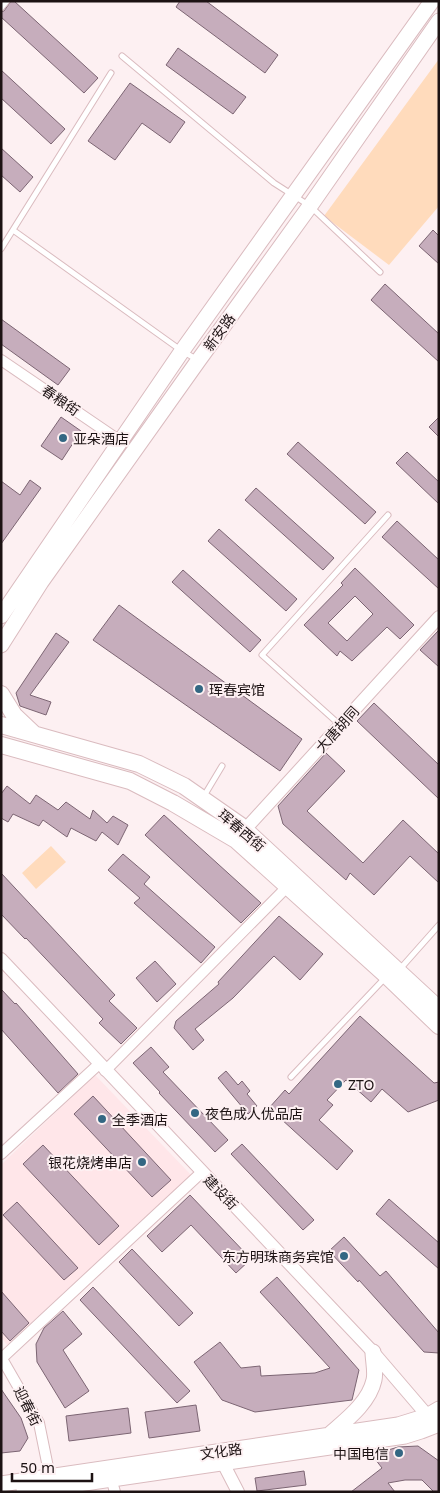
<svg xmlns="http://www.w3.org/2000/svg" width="440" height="1493" viewBox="0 0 440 1493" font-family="'Noto Sans','Noto Sans SC',sans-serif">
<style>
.built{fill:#ffe6e9}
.green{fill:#ffdbbc}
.building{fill:#c6adbc;stroke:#7c6573;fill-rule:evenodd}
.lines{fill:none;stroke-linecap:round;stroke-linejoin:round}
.service-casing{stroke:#dabbbf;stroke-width:7}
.minor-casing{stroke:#dabbbf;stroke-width:12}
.tertiary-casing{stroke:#dabbbf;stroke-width:14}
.secondary-casing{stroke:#dabbbf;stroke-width:17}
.primary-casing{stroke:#dabbbf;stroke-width:18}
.service{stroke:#fff;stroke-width:5}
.minor{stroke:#fff;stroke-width:10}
.tertiary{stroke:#fff;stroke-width:12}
.secondary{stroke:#fff;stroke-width:15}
.primary{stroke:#fff;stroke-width:16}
.poi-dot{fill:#336783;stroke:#fdf0f2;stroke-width:2}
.labels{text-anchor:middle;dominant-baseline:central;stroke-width:4;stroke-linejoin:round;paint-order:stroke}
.street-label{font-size:14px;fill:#1c1213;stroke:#fdf0f2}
.poi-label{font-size:14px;fill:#1c1213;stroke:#fdf0f2;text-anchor:start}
</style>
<rect width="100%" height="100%" fill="#fdf0f2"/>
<path class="built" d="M95,1075L191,1175L7,1345L1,1337V1165Z"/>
<path class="green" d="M439,59V206L389,265L324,216Z
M51,846L66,862L36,889L22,873Z"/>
<path class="building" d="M11,1H14L98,78L84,93L1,17V12L4,11Z
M180,1H206L278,55L265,73L176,7Z
M178,48L246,97L233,114L166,65Z
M1,70L65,129L51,144L1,98Z
M130,83L185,122L170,143L142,123L115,160L88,141Z
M1,148L33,177L20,192L1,175Z
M433,230L439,236V264L419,246Z
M385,284L439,334V362L371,300Z
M1,319L70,369L58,385L1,344Z
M61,417L81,431L62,460L41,446Z
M439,417V437L429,427Z
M298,442L376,512L365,524L287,454Z
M407,452L439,482V504L396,463Z
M30,480L41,488L1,544V481L20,495Z
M256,488L334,558L323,570L245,500Z
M397,521L439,560V589L382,537Z
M219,529L297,599L286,611L208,541Z
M355,568L414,625L400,639L387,627L352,661L340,651L337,656L304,625L343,585L341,583ZM355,596L373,614L347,641L328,623Z
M183,570L261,640L250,652L172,582Z
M119,605L302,739L280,771L93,640Z
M439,630V667L420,650Z
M56,633L69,642L30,695L51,702L46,715L20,706L16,693Z
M374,703L439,765V799L357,721Z
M326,753L345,771L307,811L363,863L403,820L439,854V883L410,856L374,895L350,873L346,880L283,824L278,806Z
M7,786L30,804L36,795L58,810L66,802L90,819L93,810L107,823L113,816L128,825L118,845L102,832L96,841L71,828L67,837L43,820L39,826L13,814L8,822L1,818V794Z
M164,815L261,903L241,923L145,835Z
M123,854L150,877L144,884L215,947L201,963L134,903L140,898L108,870Z
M1,873L115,995L109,1001L137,1028L121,1044L99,1023L103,1019L26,938L25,939L1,914Z
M279,916L323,954L300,980L274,956L233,998L195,1029L204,1040L193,1050L174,1028L176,1021L219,984L218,982Z
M155,961L176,984L157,1002L136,978Z
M1,989L15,1004L16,1003L78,1074L58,1093L1,1029Z
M360,1016L434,1083L439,1082V1100L408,1112L382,1089L371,1102L346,1080L327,1100L333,1105L319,1120L353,1151L337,1170L269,1108L285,1090L289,1094Z
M151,1047L169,1067L163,1072L228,1140L215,1152L159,1093L160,1092L133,1063Z
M226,1071L238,1085L242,1081L250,1091L247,1094L257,1106L248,1114L218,1078Z
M93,1096L171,1180L152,1197L74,1114Z
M242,1144L314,1220L303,1230L231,1154Z
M43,1145L119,1226L99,1245L23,1164Z
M190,1195L251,1259L236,1273L191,1225L162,1252L147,1236Z
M389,1199L439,1243V1269L376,1214Z
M17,1202L78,1268L64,1280L3,1215Z
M344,1237L380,1276L386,1271L439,1333V1353L424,1352L359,1280L358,1282L329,1251Z
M132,1249L193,1313L179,1326L119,1262Z
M277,1277L359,1370L352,1400L255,1412L222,1400L194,1362L220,1342L241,1368L260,1366L261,1376L315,1373L330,1368L260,1292Z
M93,1287L190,1391L177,1403L80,1300Z
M1,1291L29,1323L10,1341L1,1331Z
M63,1311L82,1334L63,1350L89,1391L65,1408L37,1362L36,1344L44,1328Z
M1,1389L21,1418L28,1438L20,1451L1,1453Z
M196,1405L200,1431L149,1438L145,1412Z
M128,1408L131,1433L69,1441L66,1416Z
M418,1446L439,1461V1492H434L422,1480H405L388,1483L395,1492H351L382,1468L372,1455L398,1447Z
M304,1471L306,1485L257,1491L255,1478Z"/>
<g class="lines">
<g class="service-casing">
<path id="service" d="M1,8L7,1
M122,56L274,183L310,206L380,272
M13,230L182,351L198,360
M1,249L111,73
M340,725L262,655L388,515
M204,796L222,766
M400,969L439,925
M291,1077L385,978"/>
</g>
<g class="minor-casing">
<path id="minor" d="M1,360L120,441
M105,1071L287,887
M1,1154L99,1064
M1,1357L39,1423L51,1482
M2,1358L202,1172
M111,1478L115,1492"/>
</g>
<g class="tertiary-casing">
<path id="tertiary" d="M240,835L439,617
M1,959L373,1352L433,1422
M221,1456L223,1463L238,1492"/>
</g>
<g class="secondary-casing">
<path id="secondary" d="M1,616L182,351L432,1
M1,645L41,582L198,361L310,206L439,21
M329,1435C346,1420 369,1403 374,1380C376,1372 373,1360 373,1352
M1,1484L398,1425L427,1416L439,1409
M24,1492L405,1436L421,1431L439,1424"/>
</g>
<g class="primary-casing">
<path id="primary" d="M1,694L14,715L33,733
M1,725L139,764L184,786L240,825L439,1009
M1,745L130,781L173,803L236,840L387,976L439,1026"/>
</g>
<use href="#service" class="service"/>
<use href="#minor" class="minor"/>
<use href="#tertiary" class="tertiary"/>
<use href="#secondary" class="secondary"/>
<use href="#primary" class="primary"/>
</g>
<g class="poi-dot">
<circle cx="63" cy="438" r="5"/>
<circle cx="199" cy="689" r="5"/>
<circle cx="338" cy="1084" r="5"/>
<circle cx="195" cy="1113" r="5"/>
<circle cx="102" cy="1119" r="5"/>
<circle cx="142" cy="1162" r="5"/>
<circle cx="344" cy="1256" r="5"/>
<circle cx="399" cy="1453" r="5"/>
</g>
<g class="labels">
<g class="street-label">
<text transform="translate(219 332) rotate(-54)">新安路</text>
<text transform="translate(61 400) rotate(34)">春粮街</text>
<text transform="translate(337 729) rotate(-48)">大唐胡同</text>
<text transform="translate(242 830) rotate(40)">珲春西街</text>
<text transform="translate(221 1192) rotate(46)">建设街</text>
<text transform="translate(28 1406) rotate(63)">迎春街</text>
<text transform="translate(221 1451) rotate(-8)">文化路</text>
</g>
<g class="poi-label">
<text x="73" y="438">亚朵酒店</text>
<text x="209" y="689">珲春宾馆</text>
<text x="348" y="1084">ZTO</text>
<text x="205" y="1113">夜色成人优品店</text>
<text x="112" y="1119">全季酒店</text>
<text x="132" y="1162" text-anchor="end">银花烧烤串店</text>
<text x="334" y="1256" text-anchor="end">东方明珠商务宾馆</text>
<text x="389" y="1453" text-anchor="end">中国电信</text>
</g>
</g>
<rect width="440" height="1493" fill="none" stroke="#1c1213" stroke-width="5"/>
<path d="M12 1473v8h80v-8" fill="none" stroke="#1c1213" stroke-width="2.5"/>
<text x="20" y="1473" font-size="15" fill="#1c1213" stroke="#fdf0f2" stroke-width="4" paint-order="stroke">50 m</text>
</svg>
